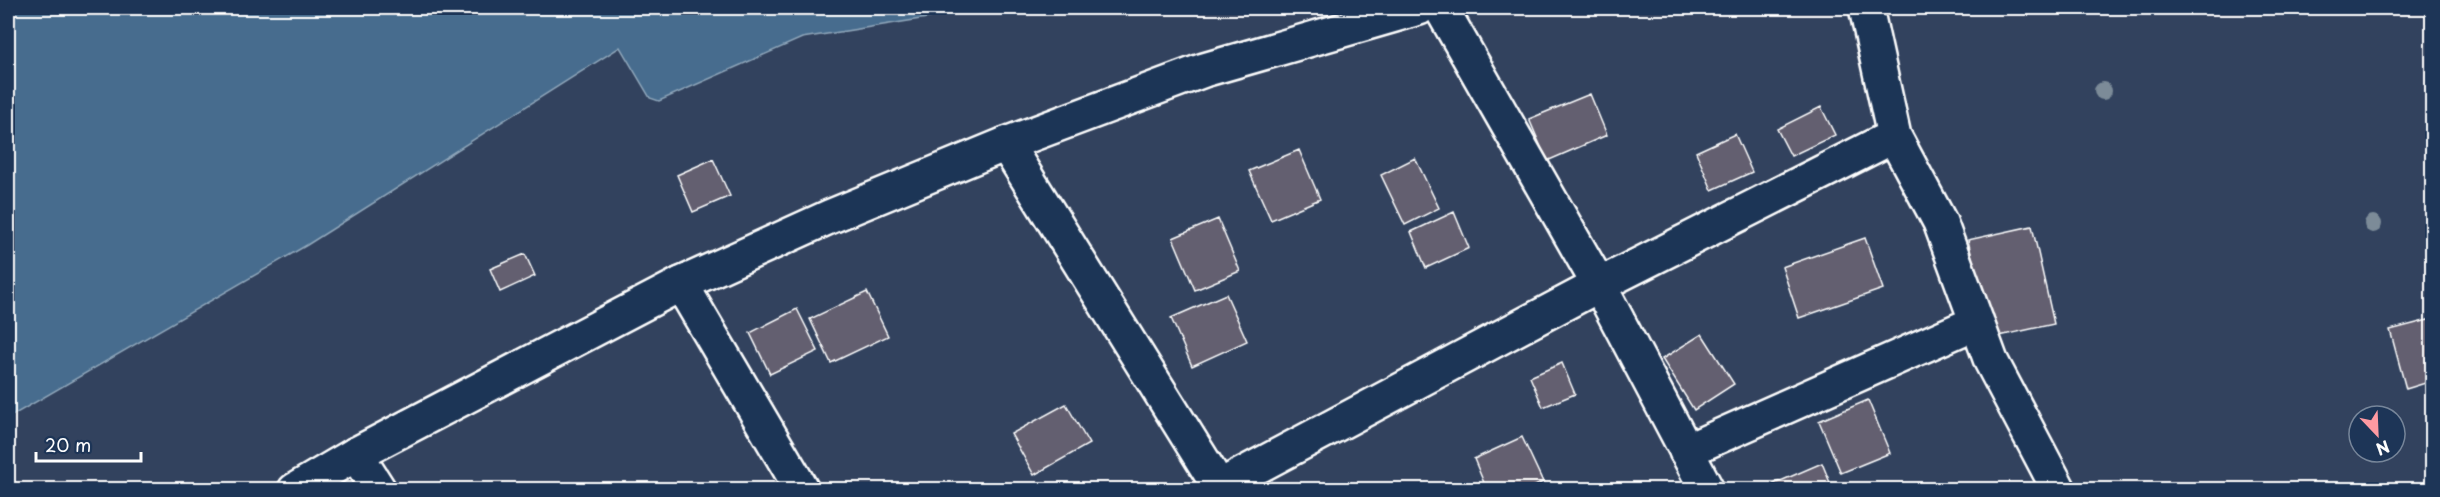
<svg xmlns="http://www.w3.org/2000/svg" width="2440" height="497" viewBox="0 0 2440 497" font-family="'Playpen Sans',sans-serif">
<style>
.water{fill:#466c8e;stroke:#90a7bb;stroke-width:1.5}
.building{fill:#635f70;stroke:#fff;stroke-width:1.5}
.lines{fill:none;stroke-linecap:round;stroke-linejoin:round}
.minor-casing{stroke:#fff;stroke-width:38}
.highway-casing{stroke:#fff;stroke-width:38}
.minor{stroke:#1d3557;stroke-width:33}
.highway{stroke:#1d3557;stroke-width:33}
.tree{fill:#7b8b98}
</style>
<rect width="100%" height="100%" fill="#32425e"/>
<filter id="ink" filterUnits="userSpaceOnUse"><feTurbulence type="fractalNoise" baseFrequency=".0167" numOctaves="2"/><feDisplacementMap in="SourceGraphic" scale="12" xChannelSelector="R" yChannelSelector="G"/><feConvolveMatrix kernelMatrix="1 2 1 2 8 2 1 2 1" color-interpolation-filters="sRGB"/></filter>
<g filter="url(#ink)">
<path class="water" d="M8,8H939V16L802,38L659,101L650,98L620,47L307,245L8,418Z"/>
<path class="building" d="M1590,94L1607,135L1547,161L1529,119Z
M1821,107L1835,135L1791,156L1777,129Z
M1735,134L1752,172L1712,190L1696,152Z
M1299,150L1320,199L1271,220L1249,171Z
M1415,158L1439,208L1405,225L1381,175Z
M713,159L730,196L693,212L677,175Z
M1454,212L1469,248L1426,268L1411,232Z
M1218,219L1240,271L1195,290L1173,238Z
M2032,226L2054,324L1990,338L1968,240Z
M1865,238L1883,289L1799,318L1782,267Z
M525,254L535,276L500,292L490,269Z
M867,292L888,336L831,363L810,319Z
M1226,294L1247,341L1192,366L1171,318Z
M797,309L818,351L770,374L750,333Z
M2432,319V381L2406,389L2390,330Z
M1702,334L1734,384L1694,410L1662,359Z
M1562,363L1575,394L1543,407L1530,377Z
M1868,400L1890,453L1841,473L1819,421Z
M1066,404L1089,444L1034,475L1011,434Z
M1522,437L1543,482L1527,490H1487L1474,459Z
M1822,463L1833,490H1762V489Z"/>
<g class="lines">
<g class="minor-casing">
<path id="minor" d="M1441,8L1599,285L1707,490
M1866,8L1894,136
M1006,144L1221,490
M681,284L802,490
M1686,451L1977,322
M356,454L379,490
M1213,490L1599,285L1894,136L1940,222L1991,361L2059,490"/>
</g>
<g class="highway-casing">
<path id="highway" d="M295,490L356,454L681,284L829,217L1006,144L1204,70L1419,8"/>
</g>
<use href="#minor" class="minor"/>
<use href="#highway" class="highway"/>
</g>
<g class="tree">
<circle cx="2103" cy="91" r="9"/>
<circle cx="2373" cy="224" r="9"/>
</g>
</g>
<rect width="2440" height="497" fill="none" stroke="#1d3557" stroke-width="30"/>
<rect x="15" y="15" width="2410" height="467" fill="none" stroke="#fff" stroke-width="2" filter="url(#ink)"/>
<g transform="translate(2377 434) rotate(157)"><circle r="28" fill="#1d3557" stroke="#77869a" stroke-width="1.5"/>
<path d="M0-4.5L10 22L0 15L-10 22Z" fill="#ff9aa2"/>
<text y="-9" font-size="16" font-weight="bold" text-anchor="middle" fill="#ffffff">N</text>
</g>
<path d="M36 452v9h105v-9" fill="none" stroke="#ffffff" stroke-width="3"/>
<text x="45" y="452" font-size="18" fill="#ffffff" stroke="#1d3557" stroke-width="4.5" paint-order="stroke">20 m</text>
</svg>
